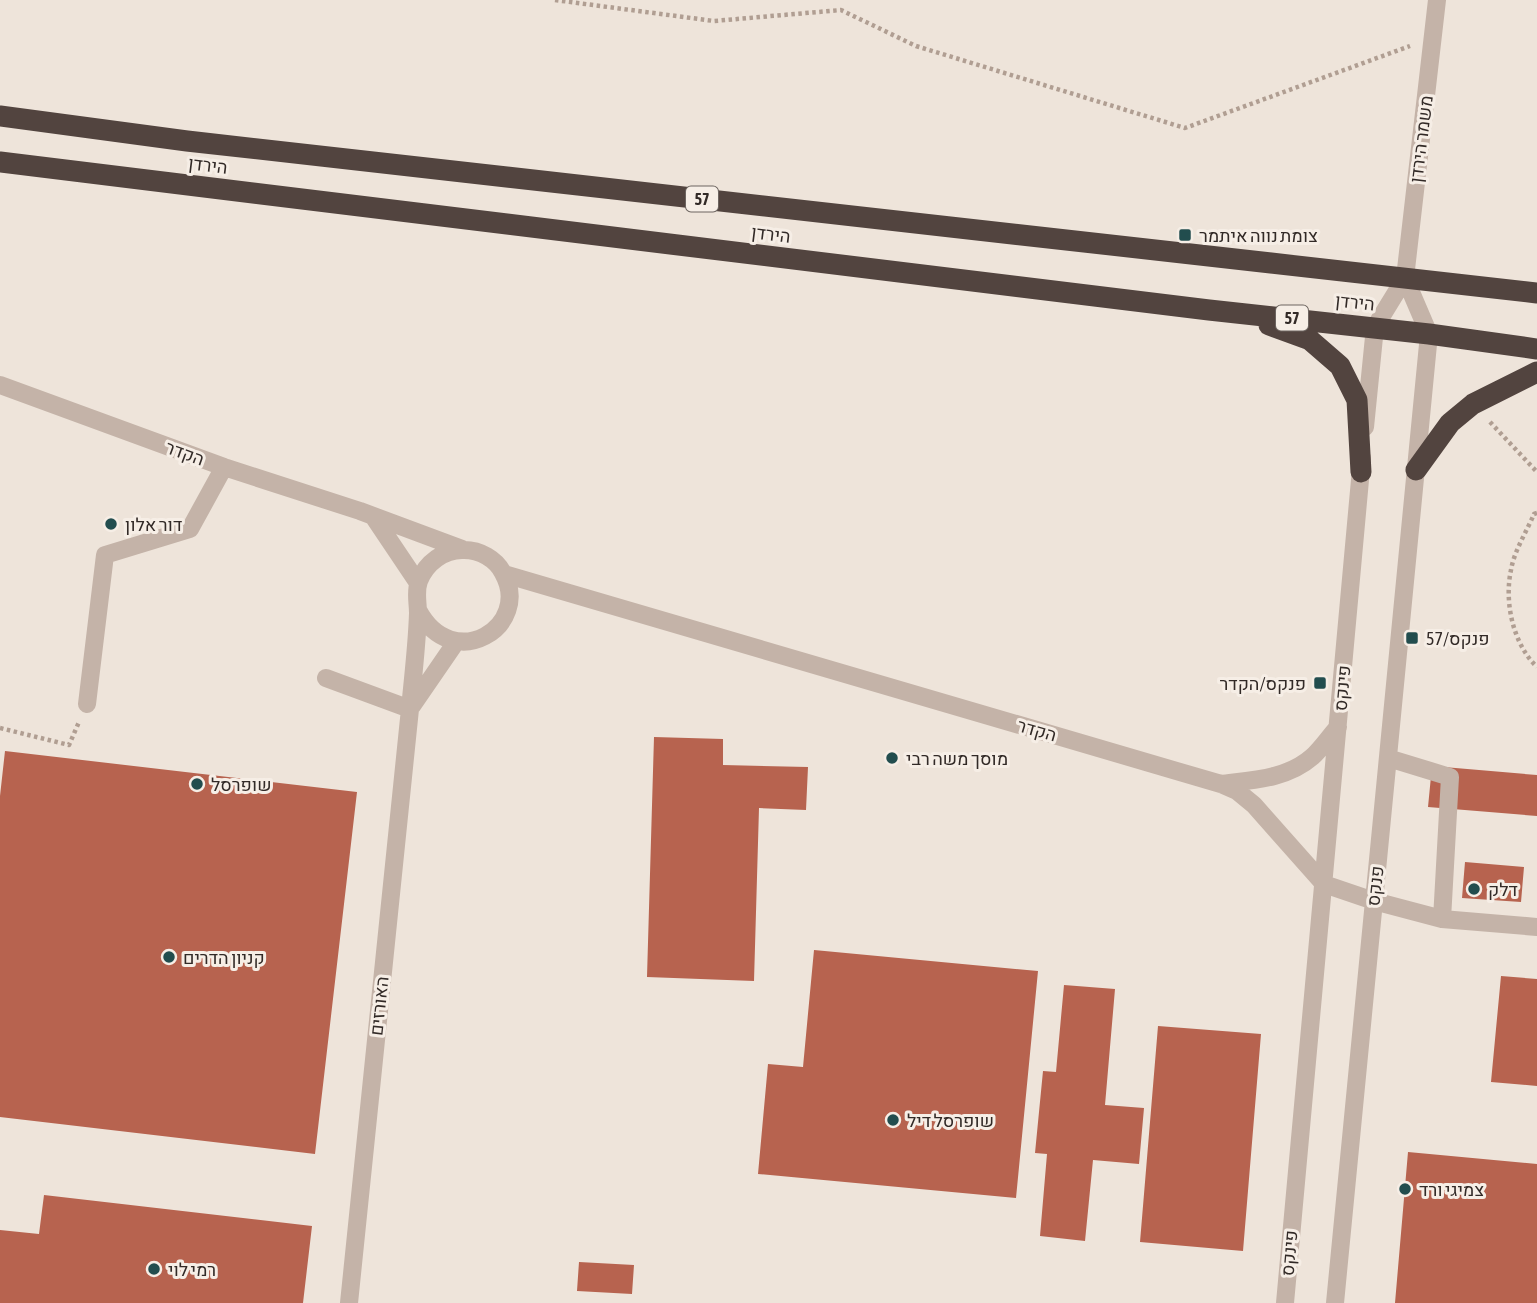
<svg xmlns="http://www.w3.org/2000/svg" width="1537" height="1303" viewBox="0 0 1537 1303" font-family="'Asap Condensed',Heebo,sans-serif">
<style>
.building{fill:#b7634f}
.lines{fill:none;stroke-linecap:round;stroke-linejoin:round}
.path{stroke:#b09e92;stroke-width:4.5;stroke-dasharray:3.5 3.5;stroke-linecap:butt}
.minor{stroke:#c4b3a8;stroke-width:18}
.highway{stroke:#52443f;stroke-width:21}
.poi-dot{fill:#224d4e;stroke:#f6eee6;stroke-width:2.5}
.labels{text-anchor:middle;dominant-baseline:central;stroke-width:6;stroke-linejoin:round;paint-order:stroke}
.shield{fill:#f6eee6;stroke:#6d6560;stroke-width:2}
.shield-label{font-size:16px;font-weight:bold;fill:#322a27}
.street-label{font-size:18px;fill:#322a27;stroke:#f6eee6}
.poi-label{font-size:18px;fill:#322a27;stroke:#f6eee6;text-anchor:start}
</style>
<rect width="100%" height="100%" fill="#eee4da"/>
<path class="building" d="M654,737L723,739V765L808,767L806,810L759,808L754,981L647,977Z
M5,751L357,792L315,1154L0,1117V796Z
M1432,766L1537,775V816L1428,807Z
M1465,862L1524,867L1521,902L1462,898Z
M814,950L1038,971L1016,1198L758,1174L768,1064L803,1067Z
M1501,976L1537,979V1086L1491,1082Z
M1064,985L1115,989L1105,1105L1144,1108L1139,1164L1093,1160L1085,1241L1040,1236L1047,1154L1035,1153L1043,1071L1056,1072Z
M1158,1026L1261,1034L1243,1251L1140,1242Z
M1408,1152L1537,1164V1303H1395Z
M44,1195L312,1226L303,1303H0V1230L39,1234Z
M579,1262L634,1265L632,1294L577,1291Z"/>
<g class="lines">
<path class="path" d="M555,0L714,21L841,10L916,46L1185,128L1410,46
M1490,422L1537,472
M1537,513L1534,514C1527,531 1514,551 1511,570C1504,602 1513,644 1537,667
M0,728L69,745L79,722"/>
<path class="minor" d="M0,385L224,467L360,511L462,549
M1365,427L1375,327L1405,278L1437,0
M373,516L418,583
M504,574L1221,784L1237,791L1254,805L1324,884L1374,901L1442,919L1537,927
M326,678L410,709
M87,704L105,555L190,529L224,467
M412,706L456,642
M1388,758L1450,777L1442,919
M1221,784C1252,780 1287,779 1312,757C1321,749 1329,737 1338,727
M349,1303L410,709C413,677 417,645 418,613C418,602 415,592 419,581C426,563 444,549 464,550C480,550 496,559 503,573C533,626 453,676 418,610
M1285,1303L1362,458
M1335,1303L1429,334L1405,278"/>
<path class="highway" d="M0,116L187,141L1537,293
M0,162L1209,310L1429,334L1537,349
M1269,325L1310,340L1340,366L1357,400L1361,472
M1416,470L1450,423L1473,404L1537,372"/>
</g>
<g class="poi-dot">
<rect x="1178" y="228" width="14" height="14" rx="3.5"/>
<circle cx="111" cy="524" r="7"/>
<rect x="1405" y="631" width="14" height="14" rx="3.5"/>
<rect x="1313" y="676" width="14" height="14" rx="3.5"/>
<circle cx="892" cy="758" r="7"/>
<circle cx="197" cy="784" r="7"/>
<circle cx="1474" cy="889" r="7"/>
<circle cx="169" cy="957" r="7"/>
<circle cx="893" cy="1120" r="7"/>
<circle cx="1405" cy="1189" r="7"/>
<circle cx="154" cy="1269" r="7"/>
</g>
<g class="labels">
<g class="shield">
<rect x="686" y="186.5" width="32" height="25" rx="5"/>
<rect x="1276" y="305.5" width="32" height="25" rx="5"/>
</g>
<g class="shield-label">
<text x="702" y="199">57</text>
<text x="1292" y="318">57</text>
</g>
<g class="street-label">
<text transform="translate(1421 139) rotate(-83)">משמר הירדן</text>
<text transform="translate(208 165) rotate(7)">הירדן</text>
<text transform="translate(771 234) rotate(7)">הירדן</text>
<text transform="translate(1355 302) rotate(6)">הירדן</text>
<text transform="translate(185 453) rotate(20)">הקדר</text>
<text transform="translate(1342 688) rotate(-85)">פינקס</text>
<text transform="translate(1037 730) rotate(16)">הקדר</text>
<text transform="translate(1375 886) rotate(-84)">פנקס</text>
<text transform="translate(379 1006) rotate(-84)">האורזים</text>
<text transform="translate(1289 1253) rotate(-85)">פינקס</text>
</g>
<g class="poi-label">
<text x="1199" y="235">צומת נווה איתמר</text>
<text x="125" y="524">דור אלון</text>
<text x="1426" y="638">פנקס/57</text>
<text x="1306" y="683" text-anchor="end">פנקס/הקדר</text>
<text x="906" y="758">מוסך משה רבי</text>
<text x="211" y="784">שופרסל</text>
<text x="1488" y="889">דלק</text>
<text x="183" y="957">קניון הדרים</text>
<text x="907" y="1120">שופרסל דיל</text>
<text x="1419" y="1189">צמיגי ורד</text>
<text x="168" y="1269">רמי לוי</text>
</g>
</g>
</svg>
